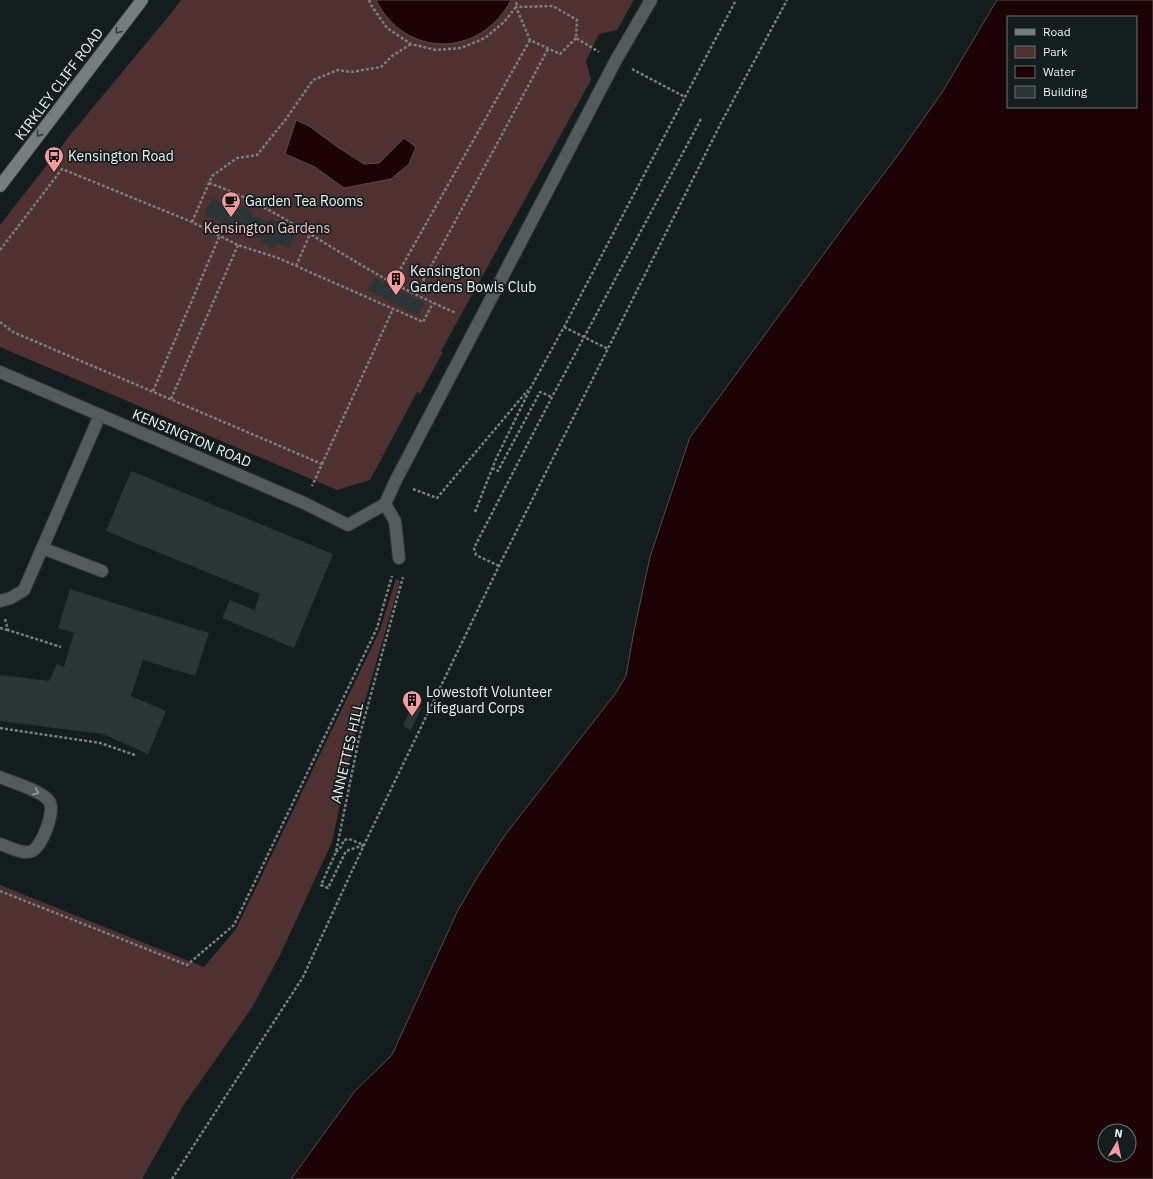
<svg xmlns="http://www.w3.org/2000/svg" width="1153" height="1179" viewBox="0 0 1153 1179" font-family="'IBM Plex Sans',sans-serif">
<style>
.green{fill:#4f3132}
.water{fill:#1c0204;stroke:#5b4a4c;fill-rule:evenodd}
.building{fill:#2b3535}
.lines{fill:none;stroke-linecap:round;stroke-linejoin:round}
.lane-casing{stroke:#2e3738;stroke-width:14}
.street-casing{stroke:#2e3738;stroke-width:14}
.secondary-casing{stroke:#2e3738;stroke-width:14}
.path{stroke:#777f80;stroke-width:2.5;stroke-dasharray:3 2;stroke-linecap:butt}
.lane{stroke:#555a5a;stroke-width:12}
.street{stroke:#555a5a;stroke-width:12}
.secondary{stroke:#767d7d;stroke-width:12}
.oneway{stroke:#313a3a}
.oneway2{stroke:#999f9f}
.labels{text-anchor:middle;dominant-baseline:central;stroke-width:3.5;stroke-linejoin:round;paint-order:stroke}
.street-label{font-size:14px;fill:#edf3f3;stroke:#141d1e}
.poi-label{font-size:14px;fill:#edf3f3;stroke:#141d1e;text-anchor:start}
.park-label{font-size:14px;fill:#fbc4c4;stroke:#141d1e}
</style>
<rect width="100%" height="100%" fill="#141d1e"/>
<path class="green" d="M181,0H634L617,30L599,34L586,61L591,80L441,351L443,352L420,394L417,392L370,480L337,490L0,347V225L71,134L168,17Z
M396,579L400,581L353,742L332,842L280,955L251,1009L183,1106L142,1179H0V885L204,967L236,929L380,630Z"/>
<path class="water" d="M376,0H511C481,58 405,59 376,0Z
M997,0H1153V1179H291L355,1091L392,1055L457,912L478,876L505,835L615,694L626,676L634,631L650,557L690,437L848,221L898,155L943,91ZM1008,17H1136V107H1008ZM1105,1131H1129V1155H1105Z
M296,120L309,126L339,148L364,164L379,163L404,138L416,147L409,164L391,179L344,188L315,167L285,154Z"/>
<path class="building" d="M212,198L237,209L238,205L253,211L252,215L269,222L270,219L284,225L282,230L295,236L289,248L277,243L274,248L260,242L261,239L245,232L243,235L228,229L229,225L204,214Z
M375,278L424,303L418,316L368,290Z
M131,471L333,554L294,648L222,618L230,600L254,610L260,594L106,531Z
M70,589L209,633L195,676L143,660L131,696L166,711L148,754L103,734L0,721V675L49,681L57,664L64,667L74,633L58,628Z
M413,704L421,708L411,730L403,726Z"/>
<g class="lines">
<g class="lane-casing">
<path id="lane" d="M42,548L102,571
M0,601L11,598L24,590L100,415
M0,777C13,783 41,790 49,801C56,811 42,846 32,851C22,855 10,847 0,844"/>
</g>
<g class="street-casing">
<path id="street" d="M0,372L304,503L348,525L385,504L395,482L616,60L651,0
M385,504L395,521L399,558"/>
</g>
<g class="secondary-casing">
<path id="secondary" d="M0,186L142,0"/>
</g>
<path class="path" d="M369,0L371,5L387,28L411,44L436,50L461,48L485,38L504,22L516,7L517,0
M576,38L560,54L530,40L516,7L553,6L577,20L576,38L599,52
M632,69L685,97
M209,183C264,202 313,237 363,266C393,284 424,299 456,313
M192,222L212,176L237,158L257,155L286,119L313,80L338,70L351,72L381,67L392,56L411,44
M0,250L62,169L192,222L238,245L278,258L423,322L433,303
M296,266L310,234
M393,282L530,40
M416,294L548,49
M0,322L13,332L322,464L312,486
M564,327L608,349
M153,391L220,235
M171,399L238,245
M322,464L393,309
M492,468L498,471L540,392L552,397
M413,489L437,498L528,390
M475,512L496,459L531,387L564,327L736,0
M499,566L476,555L474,548L552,397L701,119
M5,619L8,630L61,647
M0,628L8,630
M0,728L100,743L135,755
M364,845L346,851L328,888L321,885L336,852L359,738L403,577
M336,852L341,847L344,840L349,839L364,845
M0,891L187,965L234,925L377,628L392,576
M172,1179L303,977L364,845L499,566L721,123L787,0"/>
<use href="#lane" class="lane"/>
<use href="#street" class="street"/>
<use href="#secondary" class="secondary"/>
</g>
<defs><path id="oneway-chevron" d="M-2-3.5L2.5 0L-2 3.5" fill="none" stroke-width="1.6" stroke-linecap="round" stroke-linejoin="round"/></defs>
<g class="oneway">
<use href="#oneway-chevron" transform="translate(118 31) rotate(127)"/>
<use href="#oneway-chevron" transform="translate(39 134) rotate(127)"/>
</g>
<use class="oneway2" href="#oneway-chevron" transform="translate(36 792) rotate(23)"/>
<defs>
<g id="bus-pin" transform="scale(1)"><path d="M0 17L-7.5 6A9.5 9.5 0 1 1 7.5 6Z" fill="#f59b9d" stroke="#141d1e"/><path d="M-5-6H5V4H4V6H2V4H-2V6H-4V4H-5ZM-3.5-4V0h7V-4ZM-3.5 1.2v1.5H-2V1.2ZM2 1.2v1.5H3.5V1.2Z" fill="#111"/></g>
<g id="cafe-pin" transform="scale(1)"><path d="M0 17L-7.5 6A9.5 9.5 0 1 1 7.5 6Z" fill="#f59b9d" stroke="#141d1e"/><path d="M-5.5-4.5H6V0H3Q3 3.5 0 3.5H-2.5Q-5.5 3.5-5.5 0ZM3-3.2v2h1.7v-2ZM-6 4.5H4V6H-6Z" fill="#111"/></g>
<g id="building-pin" transform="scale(1)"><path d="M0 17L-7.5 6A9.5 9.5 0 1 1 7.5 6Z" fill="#f59b9d" stroke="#141d1e"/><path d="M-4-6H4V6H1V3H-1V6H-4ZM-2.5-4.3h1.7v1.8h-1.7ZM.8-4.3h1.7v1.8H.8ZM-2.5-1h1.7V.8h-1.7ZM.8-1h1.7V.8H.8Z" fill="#111"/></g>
</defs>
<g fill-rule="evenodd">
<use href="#bus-pin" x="54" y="156"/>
<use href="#cafe-pin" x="231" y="201"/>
<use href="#building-pin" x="396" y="279"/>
<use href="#building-pin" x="412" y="700"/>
</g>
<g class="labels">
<g class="street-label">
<text transform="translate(59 84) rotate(-53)">KIRKLEY CLIFF ROAD</text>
<text transform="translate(192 438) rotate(23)">KENSINGTON ROAD</text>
<text transform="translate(347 753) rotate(-77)">ANNETTES HILL</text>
</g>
<g class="poi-label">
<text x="68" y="156">Kensington Road</text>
<text x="245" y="201">Garden Tea Rooms</text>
<text x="410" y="271">Kensington<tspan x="410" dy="16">Gardens Bowls Club</tspan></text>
<text x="426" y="692">Lowestoft Volunteer<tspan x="426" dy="16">Lifeguard Corps</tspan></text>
</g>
<g class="park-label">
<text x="267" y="228">Kensington Gardens</text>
</g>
</g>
<rect x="1007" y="16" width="130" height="92" fill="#141d1e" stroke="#6b7373"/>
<rect x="1015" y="29" width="20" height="6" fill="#767d7d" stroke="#6b7373"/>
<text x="1043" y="36" font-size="12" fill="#edf3f3">Road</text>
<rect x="1015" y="46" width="20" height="12" fill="#4f3132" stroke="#6b7373"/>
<text x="1043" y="56" font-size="12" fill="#edf3f3">Park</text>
<rect x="1015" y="66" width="20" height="12" fill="#1c0204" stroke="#6b7373"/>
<text x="1043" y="76" font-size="12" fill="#edf3f3">Water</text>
<rect x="1015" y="86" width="20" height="12" fill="#2b3535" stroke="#6b7373"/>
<text x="1043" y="96" font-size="12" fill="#edf3f3">Building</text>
<g transform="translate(1117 1143) rotate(9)"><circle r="19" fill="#141d1e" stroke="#6b7373"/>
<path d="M0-3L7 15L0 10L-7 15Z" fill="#f59b9d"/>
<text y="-6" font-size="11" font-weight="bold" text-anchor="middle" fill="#edf3f3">N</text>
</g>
</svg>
